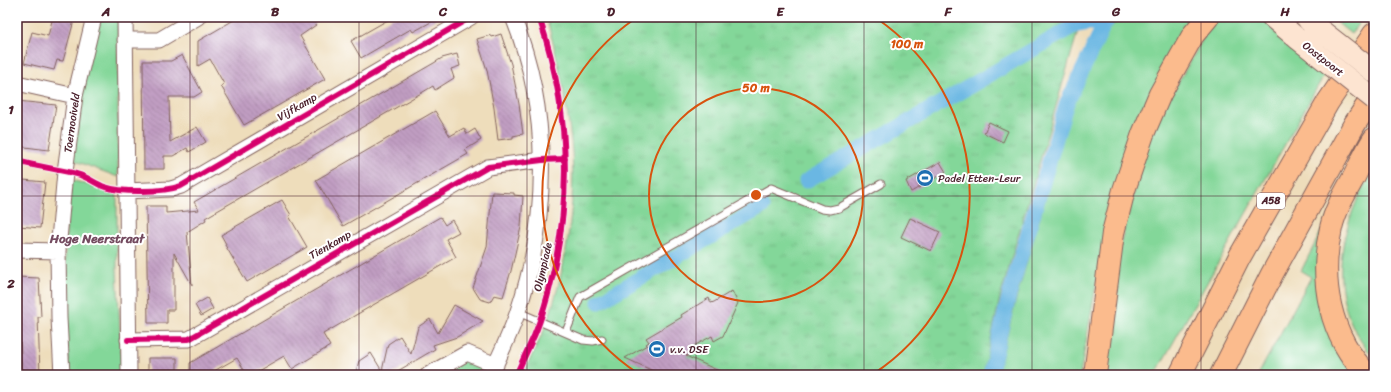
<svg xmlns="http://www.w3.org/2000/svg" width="1391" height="392" viewBox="0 0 1391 392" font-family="Sriracha,sans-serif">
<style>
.grass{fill:#83d799;stroke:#667b62}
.park{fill:url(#park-tufts);stroke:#667b62}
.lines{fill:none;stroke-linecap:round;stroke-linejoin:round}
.canal{stroke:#6ab7e3;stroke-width:15}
.building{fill:url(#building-back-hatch)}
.lane-casing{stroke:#83625d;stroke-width:9}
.street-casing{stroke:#83625d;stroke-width:17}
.secondary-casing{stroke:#83625d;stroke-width:23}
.highway-casing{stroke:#83625d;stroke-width:24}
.lane{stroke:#fff;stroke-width:7}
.street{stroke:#fff;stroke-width:15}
.secondary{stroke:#fde4d1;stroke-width:21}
.highway{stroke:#fbbb8d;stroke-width:22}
.secondary-bridge-casing{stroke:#83625d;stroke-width:23;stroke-linecap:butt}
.secondary-bridge{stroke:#fde4d1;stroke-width:21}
.cycleway-casing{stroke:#fff;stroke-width:8}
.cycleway{stroke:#d6006c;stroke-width:6}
.grid{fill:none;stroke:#4a1f2b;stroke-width:1;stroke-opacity:0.55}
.ring{fill:none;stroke:#d8530f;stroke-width:2}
.labels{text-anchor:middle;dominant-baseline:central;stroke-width:4;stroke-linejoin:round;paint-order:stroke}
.shield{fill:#fff;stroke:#80626b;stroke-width:1}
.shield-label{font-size:10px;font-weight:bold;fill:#4a1f2b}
.street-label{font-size:11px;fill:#4a1f2b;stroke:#fff}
.poi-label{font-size:11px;fill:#4a1f2b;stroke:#fff;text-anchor:start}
.quarter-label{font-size:13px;font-weight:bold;fill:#744b60;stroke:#fff}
.centre{fill:#d8530f;stroke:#fff;stroke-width:2}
.ring-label{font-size:12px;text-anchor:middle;font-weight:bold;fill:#d8530f;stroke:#fff;stroke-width:4;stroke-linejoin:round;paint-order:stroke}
.neatline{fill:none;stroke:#4a1f2b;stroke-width:1.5}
.grid-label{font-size:13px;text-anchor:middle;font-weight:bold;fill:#4a1f2b}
</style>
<defs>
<pattern id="park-tufts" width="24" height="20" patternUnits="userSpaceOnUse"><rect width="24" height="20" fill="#83d799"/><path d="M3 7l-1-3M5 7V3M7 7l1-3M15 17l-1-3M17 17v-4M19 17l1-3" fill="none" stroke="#73b884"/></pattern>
<pattern id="building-back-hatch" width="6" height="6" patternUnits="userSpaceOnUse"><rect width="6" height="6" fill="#c19ec3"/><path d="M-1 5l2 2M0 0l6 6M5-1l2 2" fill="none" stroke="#9f809f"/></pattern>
</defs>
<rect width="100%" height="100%" fill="#fff"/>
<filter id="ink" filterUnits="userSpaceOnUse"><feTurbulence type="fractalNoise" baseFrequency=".025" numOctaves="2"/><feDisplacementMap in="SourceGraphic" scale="8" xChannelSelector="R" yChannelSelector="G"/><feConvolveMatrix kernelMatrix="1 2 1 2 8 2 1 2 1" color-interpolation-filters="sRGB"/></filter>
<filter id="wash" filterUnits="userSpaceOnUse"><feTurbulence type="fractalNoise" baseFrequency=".012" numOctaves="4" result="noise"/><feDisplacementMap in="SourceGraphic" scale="16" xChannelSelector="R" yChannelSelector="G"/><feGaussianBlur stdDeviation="0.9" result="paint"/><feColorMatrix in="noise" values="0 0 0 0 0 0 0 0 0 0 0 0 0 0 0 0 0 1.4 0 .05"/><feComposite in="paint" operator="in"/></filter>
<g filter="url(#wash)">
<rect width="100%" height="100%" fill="#edb"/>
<path class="grass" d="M100,17H118V177L70,159L75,110Z
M1120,17H1195L1106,229L1080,375H997L1016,299L1076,93L1106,33Z
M1215,17H1264L1328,68L1155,375H1101L1114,267L1150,133Z
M1330,17H1363L1351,34Z
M1374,168V358C1323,301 1337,228 1374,168Z
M68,179L117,193V269L122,375H69L64,288Z
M1332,210L1320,270L1362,375H1258L1311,277L1301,271Z
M464,359L482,366L478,375H442Z"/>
<path class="park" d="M546,17H1082L1000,298L983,375H522C531,356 542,337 549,317C568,261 578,191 570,132C565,93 557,55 546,17Z"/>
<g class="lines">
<path class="canal" d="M806,181L1074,26L1090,23H1106
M599,302L762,207
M990,375L1009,296L1066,105L1102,29L1109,17"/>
</g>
<g id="blocks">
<path class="building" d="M53,17H75L63,61L57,60L54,70L24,63L32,32L48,36Z
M239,17H312L316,25L300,36L325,79L244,125L221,86L224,84L210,59L198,66V41Z
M393,17H440L413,32L411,29L361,58L351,41Z
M501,34L511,64L519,104L523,134L513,136V138L498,140L494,108L487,70L477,39L491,35L492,37Z
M457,54L460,66L451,69L454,78L435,90L433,86L423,92L205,218L206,220L187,232L192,285L174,253V310H167V323H148L146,206H166V213L199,210L194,202L434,63L442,58Z
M182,55L202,92L194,97H169L170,142L197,127L206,142L189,152L187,148L173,156H164V169H144L143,61H171Z
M17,101L56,105L49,150L17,146Z
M435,111L450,136L464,128L467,134L475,129L481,140L465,150L468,154L343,226L316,180Z
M989,122L1008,131L1003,142L984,133Z
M940,162L946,172L911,192L906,181Z
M23,180L45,182L40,228L19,226Z
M492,192L514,193V195L523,196L521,227L511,271L503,297L494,295L490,302L480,299L473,288L487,247Z
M282,200L291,215L289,216L307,247L247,282L225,245L226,244L221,235Z
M440,217L445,225L452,220L459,232L446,239L456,257L323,334L330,346L292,369L284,356L251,375H247L237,358L207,375H190V363Z
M910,218L940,232L931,251L901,237Z
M17,277L39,278L41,317H38L40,375H22L19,317H17Z
M732,291L738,303L723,336L714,341L712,336L692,347L695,352L686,356L728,375H662L625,358L647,345L646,344L649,342L646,338L682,317L681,315L709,298L711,303L714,302Z
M207,298L213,309L201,316L195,305Z
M454,305L483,321L457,337L433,345L435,349L391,375H355L359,361L371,353L382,371L388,344L400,336L411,354L418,327L430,319L438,333Z
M148,358H177V370L168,371V375H148Z"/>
</g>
</g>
<g filter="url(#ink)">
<use href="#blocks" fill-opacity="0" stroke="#83625d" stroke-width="1"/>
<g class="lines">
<g class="lane-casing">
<path id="lane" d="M518,312L583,340L593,341L602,339
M566,332L580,297L771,188L822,209L830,210L839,208L881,184"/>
</g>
<g class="street-casing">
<path id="street" d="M125,17L129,375
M125,40H159L198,17
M17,83L75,96
M126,191L171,189L181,186L471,17
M17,250L58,251
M128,340L189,339L488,167L542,160
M62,375L59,318L58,251L65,172L75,96L94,17
M428,375L467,353L496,365
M491,375C500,354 511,333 518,311C550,217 550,109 513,17"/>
</g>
<g class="secondary-casing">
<path id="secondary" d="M1272,17L1298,39"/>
</g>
<g class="highway-casing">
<path id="highway" d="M1095,375L1113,233L1124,190L1143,134L1160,94L1193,35L1208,17
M1180,375L1239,258L1328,102L1374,34
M1221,375L1272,274L1354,125L1374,95
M1368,375C1329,337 1319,279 1331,228C1335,210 1345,193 1354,177C1360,165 1366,151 1374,139"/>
</g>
<use href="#lane" class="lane"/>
<use href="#street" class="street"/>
<use href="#secondary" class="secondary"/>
<use href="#highway" class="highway"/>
<g class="secondary-bridge-casing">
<path id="secondary-bridge" d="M1309,21L1374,72
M1298,39L1374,99"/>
</g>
<use href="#secondary-bridge" class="secondary-bridge"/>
<g class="cycleway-casing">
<path id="cycleway" d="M17,161C38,167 60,169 80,175C89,178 96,184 105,187C123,193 163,192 181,186L471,17
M128,340L189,339L488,167L542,160L565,159
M516,375C522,362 528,349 534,336C543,315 549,292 554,269C573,183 567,100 539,17"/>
</g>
<use href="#cycleway" class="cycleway"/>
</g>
</g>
<path class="grid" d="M190,17V375M359,17V375M527,17V375M696,17V375M864,17V375M1032,17V375M1201,17V375M17,196H1374"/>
<g class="ring">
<circle cx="756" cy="195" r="107"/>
<path d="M639 374A214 214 0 0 1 636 18M876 18A214 214 0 0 1 873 374"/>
</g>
<defs>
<g id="stadium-disc" transform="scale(0.9)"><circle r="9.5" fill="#1f6fb2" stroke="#fff"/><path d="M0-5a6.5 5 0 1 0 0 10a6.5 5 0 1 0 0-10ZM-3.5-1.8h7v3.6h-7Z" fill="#fff"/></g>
</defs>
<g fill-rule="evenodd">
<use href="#stadium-disc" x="925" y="178"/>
<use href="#stadium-disc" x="657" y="349"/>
</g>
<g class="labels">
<rect class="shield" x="1257" y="193" width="28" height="16" rx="3"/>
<g class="shield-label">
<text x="1271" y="201">A58</text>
</g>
<g class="street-label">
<text transform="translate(1323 59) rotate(38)">Oostpoort</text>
<text transform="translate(297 107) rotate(-30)">Vijfkamp</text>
<text transform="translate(72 123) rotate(-82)">Toernooiveld</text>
<text transform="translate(330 245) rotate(-30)">Tienkamp</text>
<text transform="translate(543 267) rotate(-77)">Olympiade</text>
</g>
<g class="poi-label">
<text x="938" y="178">Padel Etten-Leur</text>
<text x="670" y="349">v.v. DSE</text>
</g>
<g class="quarter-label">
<text x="97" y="238">Hoge Neerstraat</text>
</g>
</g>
<circle cx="756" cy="195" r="6" class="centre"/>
<g class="ring-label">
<text x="907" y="48">100 m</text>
<text x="756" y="92">50 m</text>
</g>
<rect width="1391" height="392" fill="none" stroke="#fff" stroke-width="44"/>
<rect x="22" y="22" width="1347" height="348" class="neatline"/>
<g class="grid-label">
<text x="106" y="16">A</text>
<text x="275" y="16">B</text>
<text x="443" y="16">C</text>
<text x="611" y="16">D</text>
<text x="780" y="16">E</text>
<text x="948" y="16">F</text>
<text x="1116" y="16">G</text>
<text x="1285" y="16">H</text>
<text x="11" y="114">1</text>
<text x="11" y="288">2</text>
</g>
</svg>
